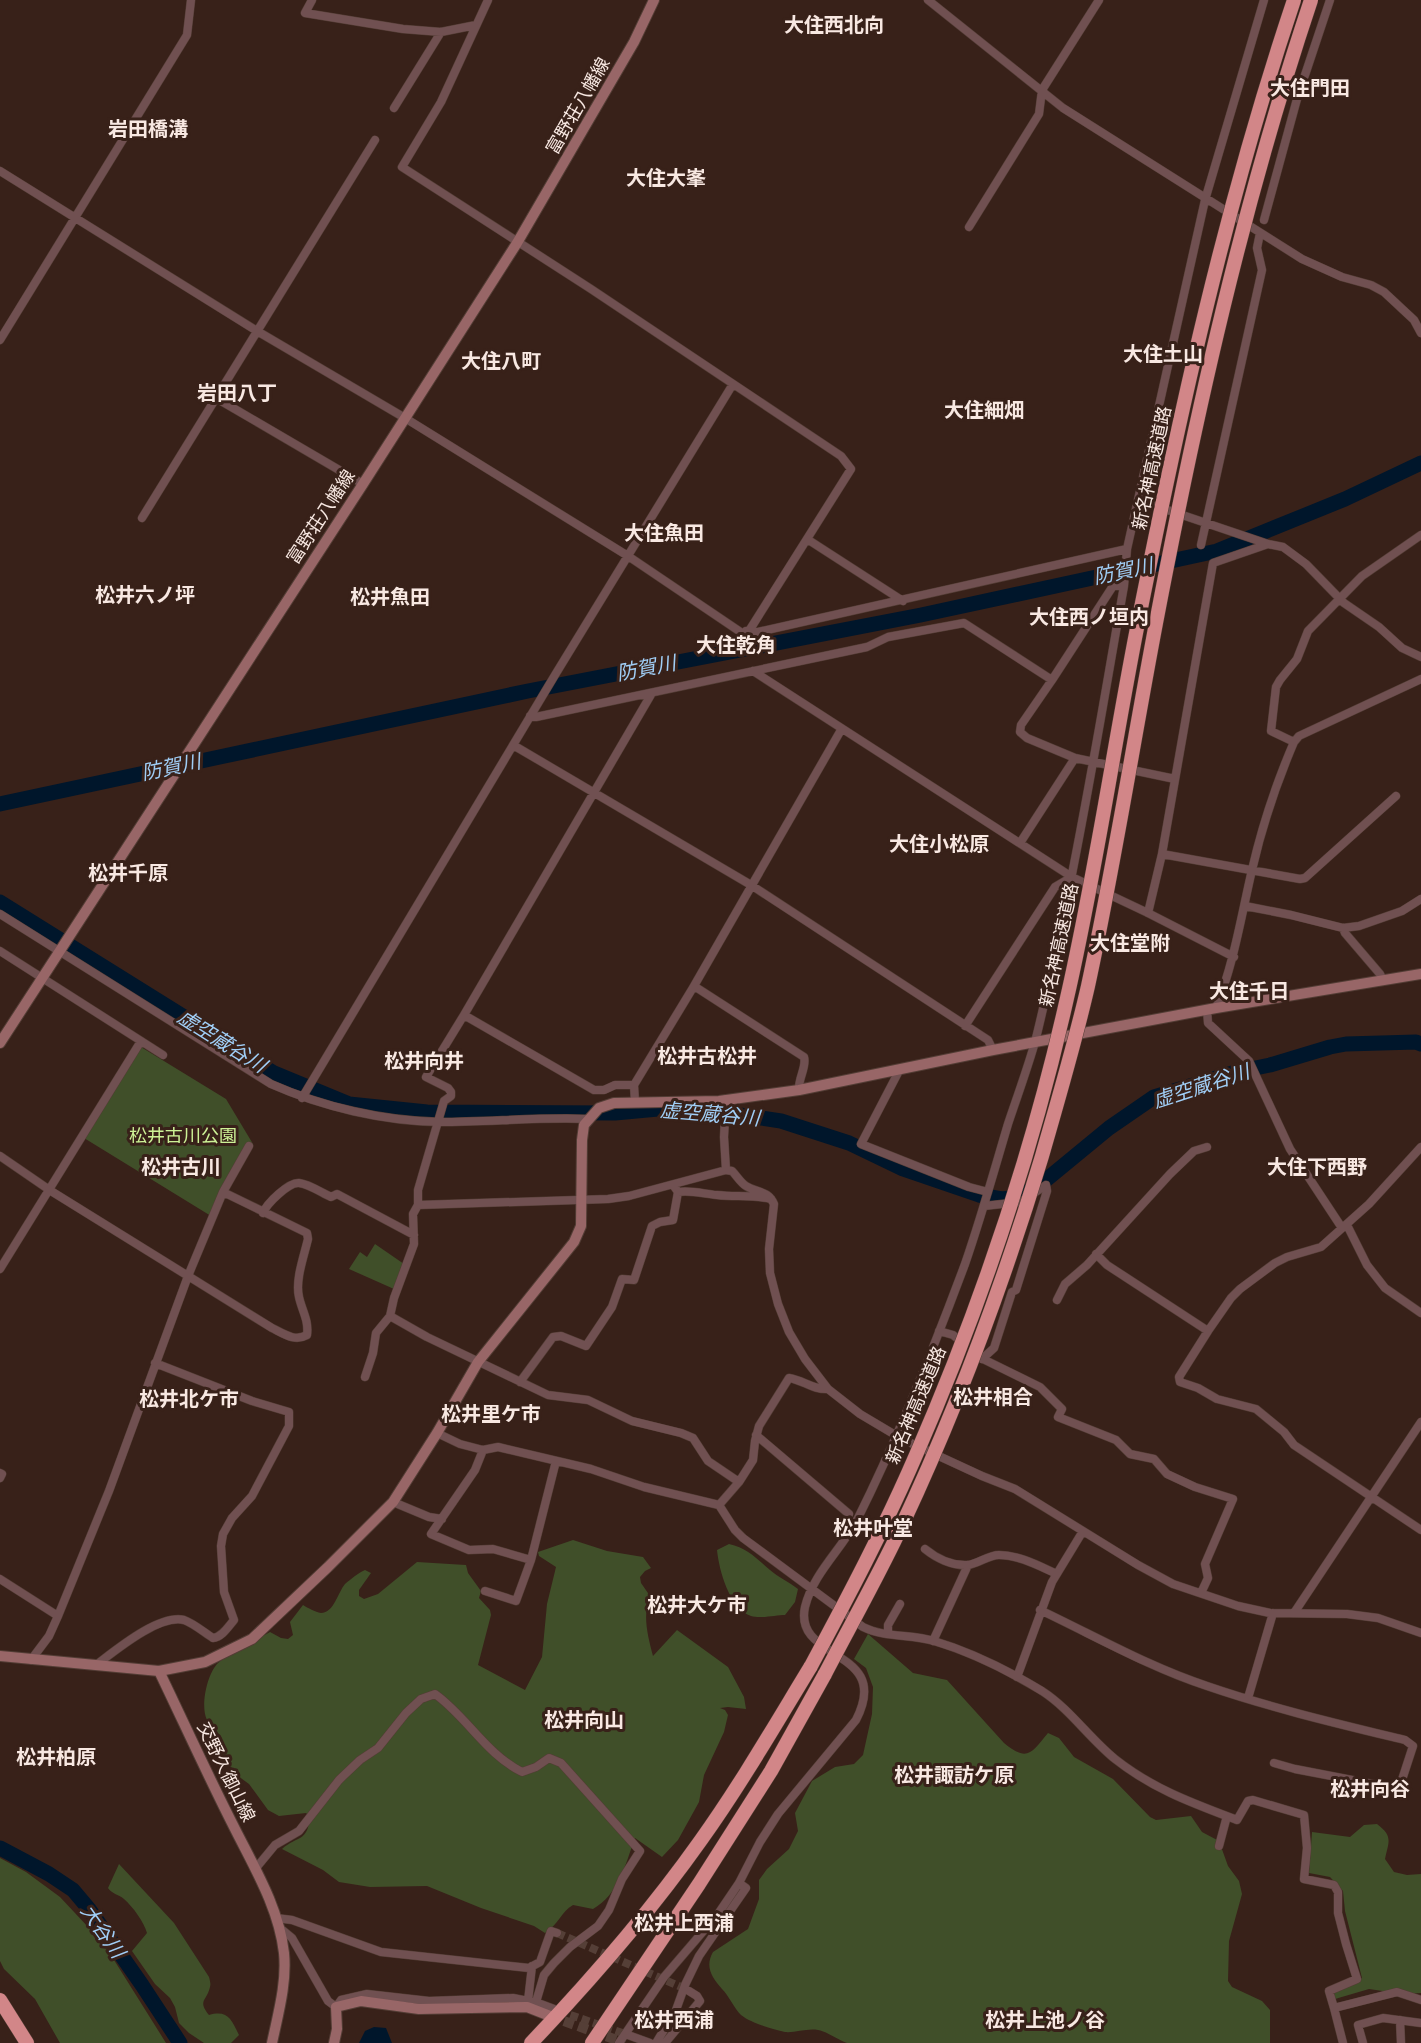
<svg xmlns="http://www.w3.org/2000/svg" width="1421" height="2043" viewBox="0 0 1421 2043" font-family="Montserrat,'Noto Sans JP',sans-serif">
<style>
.green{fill:#404f29}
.water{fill:#00162b}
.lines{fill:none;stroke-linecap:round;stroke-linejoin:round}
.river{stroke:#00162b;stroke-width:15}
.street-tunnel{stroke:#553f37;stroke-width:8;stroke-dasharray:8 4;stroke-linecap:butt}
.secondary-tunnel{stroke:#553f37;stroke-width:10;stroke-dasharray:10 5;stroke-linecap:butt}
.street-casing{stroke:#533d35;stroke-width:9}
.secondary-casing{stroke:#533d35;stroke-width:12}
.highway-casing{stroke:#533d35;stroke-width:15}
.street{stroke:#705051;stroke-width:8}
.secondary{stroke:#986667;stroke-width:10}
.highway{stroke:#d28688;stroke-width:14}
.highway-bridge-casing{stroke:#533d35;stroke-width:15;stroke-linecap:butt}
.highway-bridge{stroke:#d28688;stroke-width:14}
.labels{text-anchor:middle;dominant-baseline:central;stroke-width:6;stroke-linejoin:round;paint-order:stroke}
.street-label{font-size:18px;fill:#f8e8e2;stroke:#382119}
.park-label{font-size:18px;fill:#cdf296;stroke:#382119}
.neighbourhood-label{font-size:20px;font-weight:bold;fill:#f8e8e2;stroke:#382119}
.water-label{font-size:20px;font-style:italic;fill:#a0cef6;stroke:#382119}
</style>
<rect width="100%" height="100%" fill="#382119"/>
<path class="green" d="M141,1047L226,1099L253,1144L223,1192L211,1216L84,1138Z
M375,1244L404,1264L394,1289L349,1269L360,1252L367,1257Z
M573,1540L607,1551L643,1557L651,1568L645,1571L640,1577L641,1583L650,1596C642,1616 648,1636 653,1656L677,1630L728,1667L744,1697L746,1709L728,1707L720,1708L725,1710L728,1715L724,1732L704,1775L699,1802L678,1840L662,1857L635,1838C625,1865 619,1894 593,1909L573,1905C561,1912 559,1924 545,1933L534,1926L481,1908L427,1886L370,1887L339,1882L323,1870L282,1849C298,1835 307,1843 310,1817L306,1813L279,1816L268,1810L249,1784L238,1776L220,1755C227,1729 216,1738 207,1720C200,1706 207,1674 218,1663C230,1652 256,1640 270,1632L281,1638L288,1639L293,1635L290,1622L303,1605C308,1608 315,1612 321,1613C334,1613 338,1592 345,1584C351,1579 358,1573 365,1570L371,1573L359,1590V1596L364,1599L378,1594L417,1562L466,1565L468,1573L481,1591L479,1598L490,1610L491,1615L478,1665L525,1690L542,1657L547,1604L556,1567L539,1556L538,1552Z
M729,1544C747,1548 756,1558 770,1570C778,1577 789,1582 798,1589L795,1602L785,1615C776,1615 760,1619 751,1616C729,1608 719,1570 717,1550Z
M868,1634L913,1673L947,1680L1004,1743C1028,1763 1032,1752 1048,1733L1059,1738L1074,1757L1113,1779L1150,1817L1156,1820L1191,1816L1202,1832L1219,1841L1228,1866L1239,1881L1242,1894L1229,1941L1228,1981L1232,1987L1262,2001L1270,2010V2043H847C838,2040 826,2031 818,2030C807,2028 795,2033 785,2032C772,2029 751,2023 741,2015C734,2008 729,1996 722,1989C711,1977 705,1966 713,1952L748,1929L759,1899V1880L767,1869L789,1849L798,1831L795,1813L812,1781L835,1767L854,1764L863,1755L872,1714L873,1687L866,1668L854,1659Z
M1377,1824C1393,1836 1389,1841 1385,1859L1394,1872L1407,1875L1421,1874V1993L1403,1994L1369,1989L1335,1999L1334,1992L1362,1978L1345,1911L1343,1891L1330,1877L1309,1873L1312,1832L1350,1837L1364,1825Z
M0,1858L26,1872L60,1897L104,1944L166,2043H60L35,1999L4,1969L0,1961Z
M119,1864L174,1923L209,1977C210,1981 211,1984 210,1987C207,2001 197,2000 209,2015C228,2010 231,2019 239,2035L231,2043H204L189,2033L179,2023L175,2007L170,1998L155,1984L132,1951L147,1933C144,1922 133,1907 124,1899C118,1894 112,1894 108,1888Z"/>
<path class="water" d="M374,2027L386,2028L392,2043H359L365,2031Z"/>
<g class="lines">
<path class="river" d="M0,804L528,691L921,615L1217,551L1345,499L1421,463
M0,902L274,1073L349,1104L427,1112L615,1113L658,1109L720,1112L781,1121L849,1143L903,1169L979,1195L1002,1199L1018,1197L1041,1184L1109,1128L1154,1097L1236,1072L1270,1065L1330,1047L1346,1044L1416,1042L1421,1044
M0,1848L49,1874L73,1890L89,1909L142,1985L180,2043"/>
<path class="street-tunnel" d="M557,1933L688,1990
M559,2011L628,2035"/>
<path class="secondary-tunnel" d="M550,2016L625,2043"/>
<g class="street-casing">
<path id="street" d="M312,0L305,13L403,29L441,32L476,25
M488,0L441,102L402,167L591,289L841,456L851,469L749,631
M928,0L1063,108L1302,259L1342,277L1371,285L1384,292L1414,320L1421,333
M394,108L441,32
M0,171L257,331L405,418L628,556L742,633V638
M1264,220L1297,99L1330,0
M969,227L1039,114L1042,90L1099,0
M0,340L187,35L191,0
M216,398L363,484
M1138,500L1268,544L1283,547L1306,564L1344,603L1379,627L1402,648L1421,657
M142,518L375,140
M807,539L903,601
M1268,544L1213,563L1162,854L1300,879L1305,878L1396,796
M1201,545L1262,270L1257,248L1260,233
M746,631L758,632L1127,549
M753,671L1072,877L1148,913L1234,957
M530,716L536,717L867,647L888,637L964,623L1052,680L1113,586H1124
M1294,742L1271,731L1276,687L1280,680L1297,659L1308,631L1362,576L1421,535
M513,745L751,885L988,1040L993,1050
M1075,758L1175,779
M1020,843L1075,758L1027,738L1020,732L1021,725L1052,680
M1245,906L1291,915L1343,928L1359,926L1402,911L1421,899
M1148,913L1162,854
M0,914L271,1084C323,1107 383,1121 440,1122C490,1122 539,1117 588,1119
M1343,928L1345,933L1380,974L1383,980
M0,951L163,1055
M694,986L804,1057C807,1067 798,1078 799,1090
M1216,1008C1234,963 1241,917 1252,870C1262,826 1276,784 1294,742L1299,736L1421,679
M1207,1010L1208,1023L1249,1061L1290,1149L1342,1228
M464,1015L652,693
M965,1026L1055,887L1072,877
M900,1069L861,1144L969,1187L988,1192
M302,1098L555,675L733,384
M635,1102L634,1085L694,986L841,730
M1421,1147L1369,1204L1321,1247L1287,1257L1275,1263L1240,1289L1231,1298L1208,1331L1179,1377L1180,1382L1198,1388L1217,1399L1256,1409L1284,1432L1294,1445L1421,1530
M0,1156L51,1191L272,1328C284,1334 295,1342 307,1335C309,1320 302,1311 299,1297C295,1280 304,1256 308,1239L307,1233L223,1192
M726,1170L732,1171C737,1176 740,1182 746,1186C757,1193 768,1190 774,1204L769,1249L770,1273L778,1304L789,1332L805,1359L828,1389L860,1414L902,1439L982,1476L1015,1489L1138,1565L1173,1584L1238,1606L1270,1613L1347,1614L1378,1618L1421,1633
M678,1192C692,1190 704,1194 717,1195C736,1197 752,1195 771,1199
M418,1205L608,1199L629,1196L726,1170L724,1137L726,1099
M263,1213C267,1203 289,1182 299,1183C309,1184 322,1193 331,1197L337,1194L414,1235
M1347,1225L1367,1265L1385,1288L1421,1313
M1096,1254L1107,1265L1208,1331
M0,1269L141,1041
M1057,1300L1065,1284L1087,1265L1170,1174L1194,1151L1207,1147
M390,1316L427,1337L548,1395L588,1400L632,1421L681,1433L693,1438L708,1461L739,1482
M939,1331L953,1335L964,1344
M973,1352L985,1360L1040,1387L1062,1409L1058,1417L1116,1440L1130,1454L1154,1459L1167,1474L1195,1487L1233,1499L1205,1564L1208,1578L1201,1593
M982,1359L994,1348L1012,1292L1016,1290L1047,1191L1046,1185L1021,1202L984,1206
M365,1377L373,1353L376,1333L390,1316L394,1298L414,1244L413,1214L418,1205V1190L444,1101L451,1096V1092L448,1088L426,1077L464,1015L594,1090H604L615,1085H634
M520,1382L553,1337L561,1336L586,1346L612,1307L622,1279L634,1280L652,1226L660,1222L673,1220L678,1192L673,1185
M437,1433L460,1444L483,1450L498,1447L591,1469L644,1487L719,1505
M756,1435L849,1514
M483,1450L475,1470L431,1534L469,1550L493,1549L531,1560
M0,1473L2,1474L0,1478
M393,1502L429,1517L442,1519
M719,1505L735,1530L743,1538L863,1627C885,1638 911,1634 934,1641C971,1652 1009,1671 1042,1691C1070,1709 1089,1738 1115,1759C1153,1789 1192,1803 1237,1820L1248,1801L1253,1800L1304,1815L1307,1848L1304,1879L1334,1885L1338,1892V1913L1346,1944L1357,1979L1329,1991L1334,2008
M719,1505L739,1482L753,1460L755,1441L759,1426L789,1378C803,1380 813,1390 828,1389
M925,1549C936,1558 952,1566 968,1565C978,1564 988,1555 999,1555C1019,1555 1039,1566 1057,1574
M0,1579L58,1616
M485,1591L516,1601L531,1560L556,1461
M1040,1610C1095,1636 1149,1667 1207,1686C1271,1708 1339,1724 1405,1740L1413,1746L1399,1789L1295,1769L1274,1763
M1294,1613L1421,1422
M888,1634V1625L900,1604
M933,1641L968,1565
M31,1660L49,1636L58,1616L109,1491L188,1276L223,1192L249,1146
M96,1665C116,1650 159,1614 184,1620C193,1623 205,1633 213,1638C222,1637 228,1627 234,1620L224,1592L221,1546L223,1534L232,1518L252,1496L289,1426V1412L252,1401L155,1363
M1017,1677L1052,1582L1083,1531
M1248,1698L1273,1613
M1219,1846L1227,1816
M256,1868L275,1845L299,1831L339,1780L360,1760L378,1748L406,1713L421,1699L435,1694C467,1717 486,1754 522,1772L536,1767L549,1758L561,1763L640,1851L622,1879L609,1910L598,1926L570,1947L554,1963L544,1975L536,2002
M276,1918L292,1920L381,1952L529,1968L540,1962L551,1931L557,1933
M280,1928L292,1938L328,2001L336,2007L341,2000L367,1994L429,2001L513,1998L538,2003L554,2009
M528,2001L532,1966
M1400,2020L1401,2043
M628,2035L650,2043
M619,2043L664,1977L718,1914L739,1883L760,1842L778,1814L856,1720C893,1648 793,1662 805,1607C813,1573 843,1548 858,1518C899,1436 933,1350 965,1264C981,1218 994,1171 1008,1124C1017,1097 1027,1070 1035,1042C1045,1003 1053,963 1062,923C1086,811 1104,698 1124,586L1127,549L1205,200L1264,0
M656,2043L676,2010L685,1985L699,1956L746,1888L739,1883
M665,2043L700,2001L697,1996L689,1991
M1343,2043L1334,2008L1397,1992L1421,2000
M1363,2043L1358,2025L1383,2018L1421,2023"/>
</g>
<g class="secondary-casing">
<path id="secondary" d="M0,1043L363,484L517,243L634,42L654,0
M0,1656L159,1671L205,1662L252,1639L328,1567L393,1502L437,1433L478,1362L574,1242L581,1226L582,1140L584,1125L599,1108L614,1103L719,1101L799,1090L993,1050L1216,1008L1421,974
M159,1671C184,1723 208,1776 234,1827C254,1867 279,1908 284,1953C287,1983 278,2014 272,2043
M334,2043L337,2029L336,2007L361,2001L419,2009L527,2007L550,2016"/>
</g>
<g class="highway-casing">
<path id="highway" d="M0,2000L27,2043
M531,2043C592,1979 650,1912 701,1840C741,1784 775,1725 811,1666
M592,2043L699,1884L771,1771L825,1674"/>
</g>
<use href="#street" class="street"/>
<use href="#secondary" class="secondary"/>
<use href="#highway" class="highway"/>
<g class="highway-bridge-casing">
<path id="highway-bridge" d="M811,1666C848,1597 885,1527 916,1455C980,1308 1032,1154 1067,998C1095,876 1113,751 1137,628C1179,416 1225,205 1294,0
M825,1674C848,1630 872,1587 894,1542C954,1417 1002,1288 1042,1156C1058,1100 1075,1043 1088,986C1114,866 1133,744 1156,623C1196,413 1243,203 1311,0"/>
</g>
<use href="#highway-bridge" class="highway-bridge"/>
</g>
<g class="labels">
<g class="street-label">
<text transform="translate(578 106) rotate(-60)">富野荘八幡線</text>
<text transform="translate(1152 468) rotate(-78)">新名神高速道路</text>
<text transform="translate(321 517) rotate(-57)">富野荘八幡線</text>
<text transform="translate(1059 945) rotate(-78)">新名神高速道路</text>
<text transform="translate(916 1405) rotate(-67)">新名神高速道路</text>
<text transform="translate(226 1772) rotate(64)">交野久御山線</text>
</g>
<g class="park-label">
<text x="183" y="1136">松井古川公園</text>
</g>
<g class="neighbourhood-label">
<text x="834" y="25">大住西北向</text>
<text x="1310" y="88">大住門田</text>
<text x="148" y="129">岩田橋溝</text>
<text x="666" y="178">大住大峯</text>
<text x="1163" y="354">大住土山</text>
<text x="501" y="361">大住八町</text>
<text x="237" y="393">岩田八丁</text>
<text x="984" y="410">大住細畑</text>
<text x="664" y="533">大住魚田</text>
<text x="145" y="595">松井六ノ坪</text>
<text x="390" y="597">松井魚田</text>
<text x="1089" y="617">大住西ノ垣内</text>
<text x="736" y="645">大住乾角</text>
<text x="939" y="844">大住小松原</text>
<text x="128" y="873">松井千原</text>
<text x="1130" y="943">大住堂附</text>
<text x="1249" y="991">大住千日</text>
<text x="707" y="1056">松井古松井</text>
<text x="424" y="1061">松井向井</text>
<text x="181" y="1167">松井古川</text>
<text x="1317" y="1167">大住下西野</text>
<text x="993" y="1397">松井相合</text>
<text x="189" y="1399">松井北ケ市</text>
<text x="491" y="1414">松井里ケ市</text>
<text x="873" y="1528">松井叶堂</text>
<text x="697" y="1605">松井大ケ市</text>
<text x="584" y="1720">松井向山</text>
<text x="56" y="1757">松井柏原</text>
<text x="954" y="1775">松井諏訪ケ原</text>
<text x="1370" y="1789">松井向谷</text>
<text x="684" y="1923">松井上西浦</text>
<text x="674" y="2020">松井西浦</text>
<text x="1045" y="2020">松井上池ノ谷</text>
</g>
<g class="water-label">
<text transform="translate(1123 571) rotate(-12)">防賀川</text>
<text transform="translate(646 668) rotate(-11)">防賀川</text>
<text transform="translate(171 767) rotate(-12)">防賀川</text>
<text transform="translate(222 1041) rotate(32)">虚空蔵谷川</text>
<text transform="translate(1201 1086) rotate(-18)">虚空蔵谷川</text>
<text transform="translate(710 1114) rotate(5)">虚空蔵谷川</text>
<text transform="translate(103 1931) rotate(55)">大谷川</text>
</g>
</g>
</svg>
